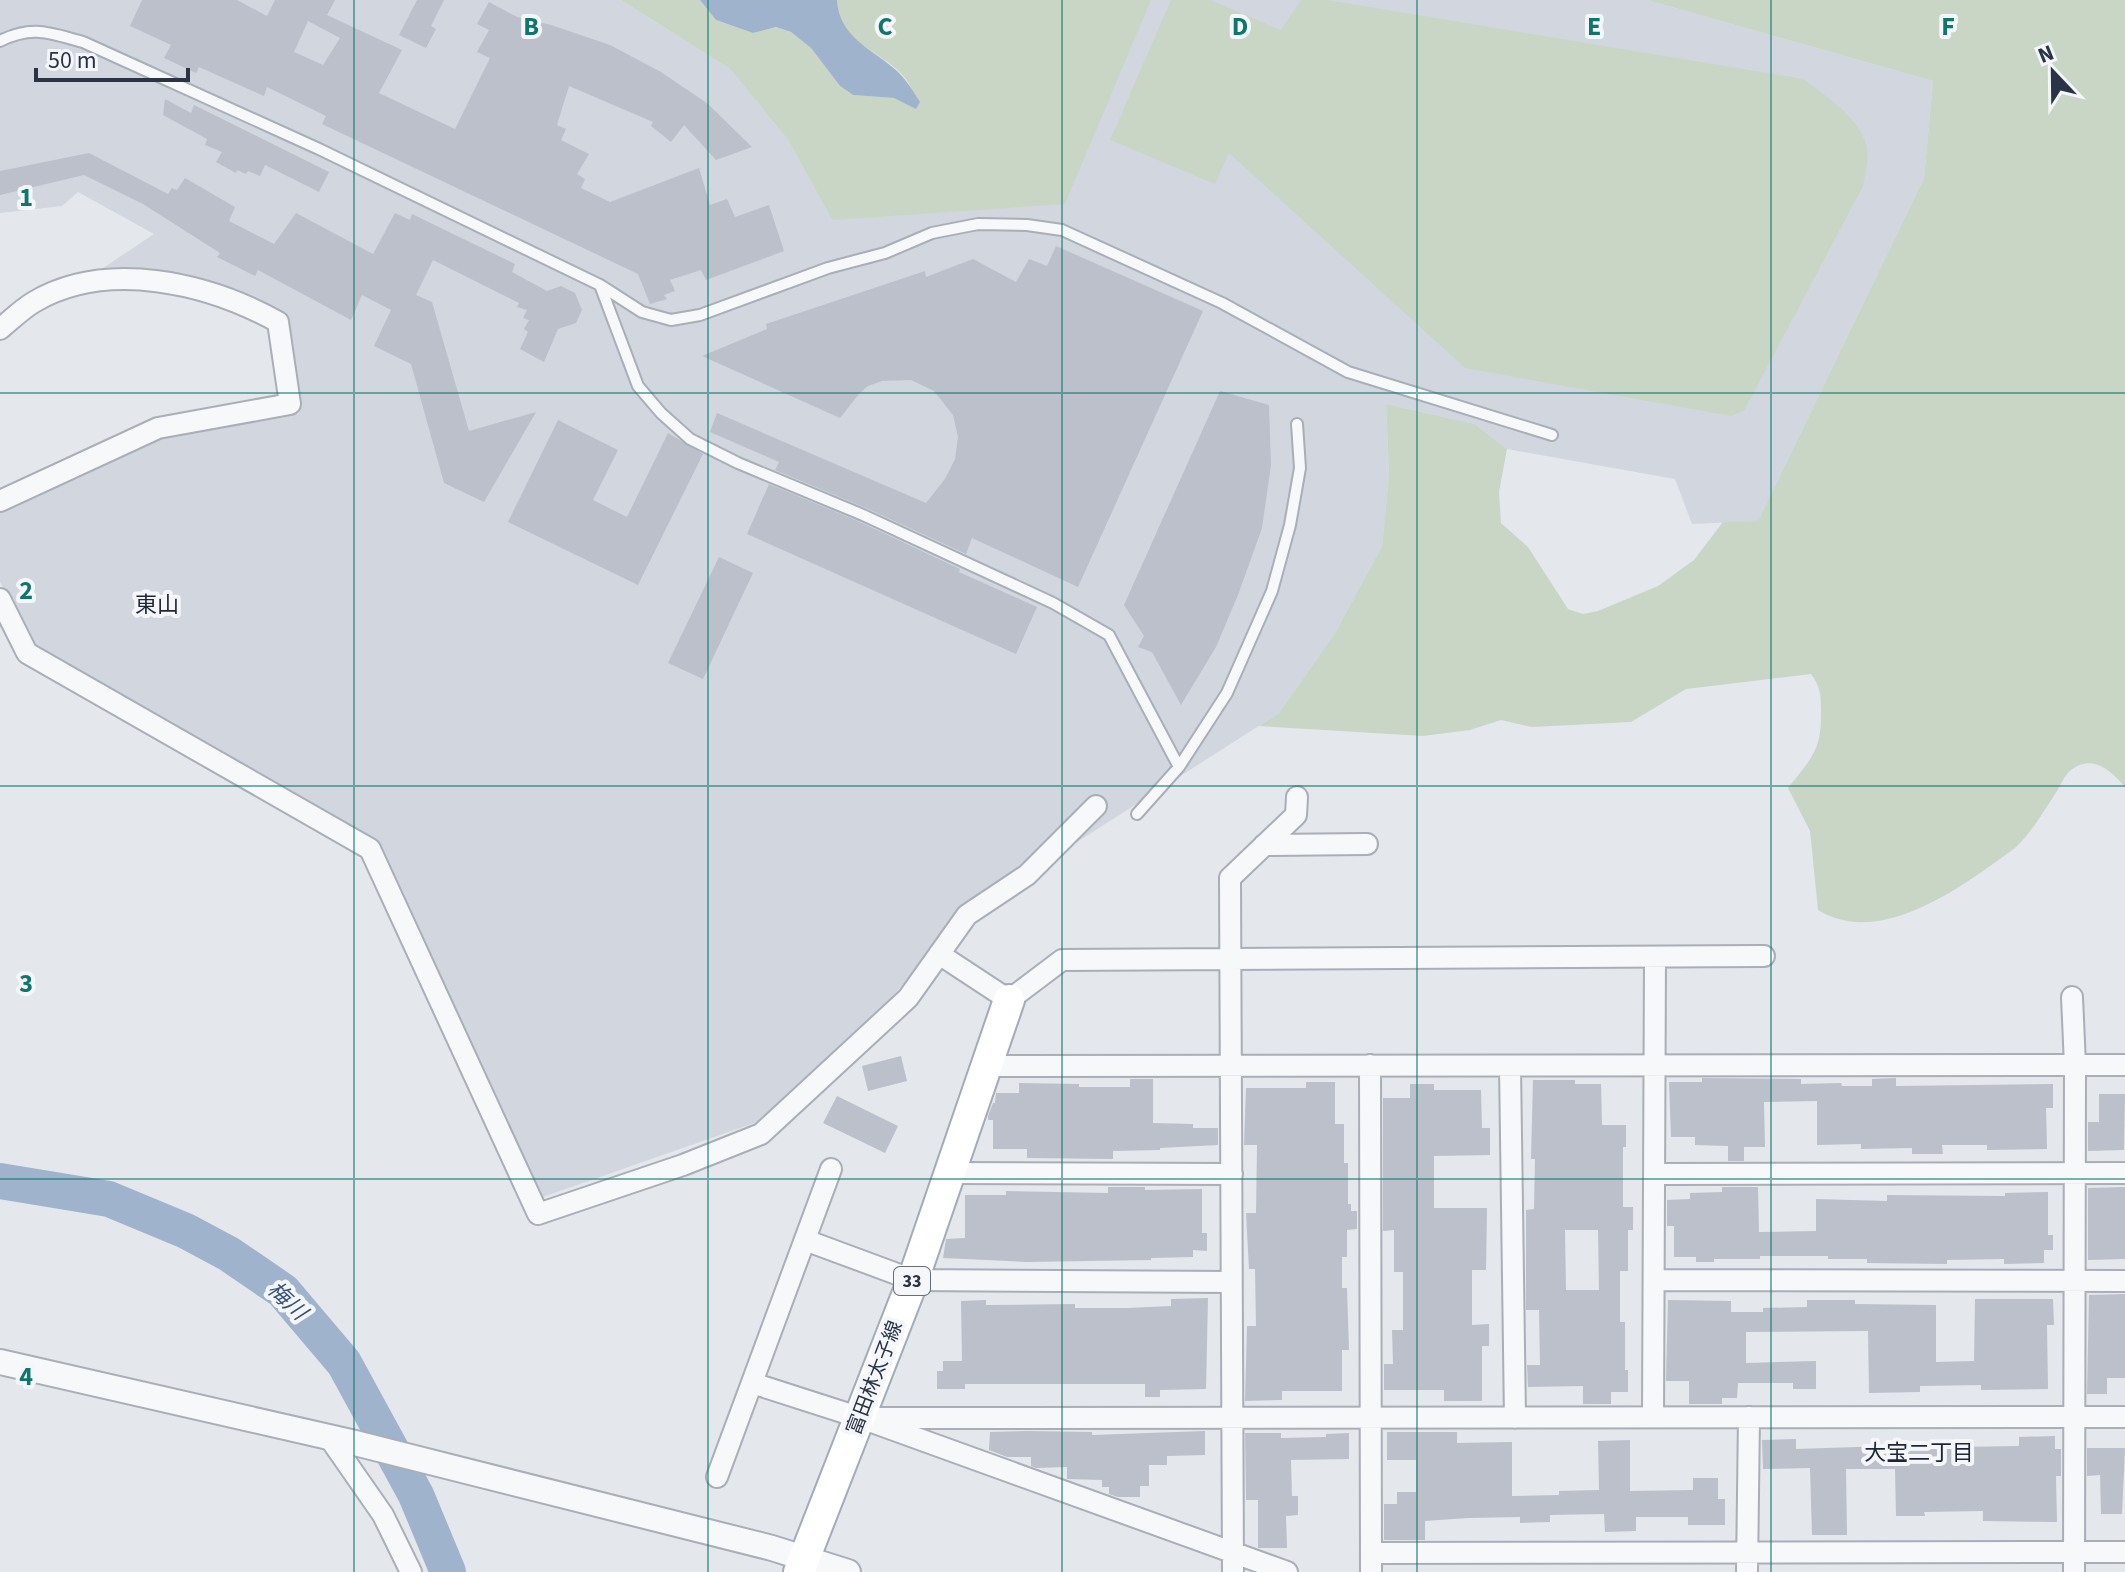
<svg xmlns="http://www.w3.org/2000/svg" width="2125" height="1572" viewBox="0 0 2125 1572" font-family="'Source Sans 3','Noto Sans JP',sans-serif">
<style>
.built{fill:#d2d6de}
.green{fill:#c9d6c5}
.water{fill:#9fb4cc}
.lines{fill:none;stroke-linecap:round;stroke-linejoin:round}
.river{stroke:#9fb4cc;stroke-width:36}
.building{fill:#bbc0ca;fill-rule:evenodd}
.service-casing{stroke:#a9aeb7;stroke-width:14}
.minor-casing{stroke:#a9aeb7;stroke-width:24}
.tertiary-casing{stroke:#a9aeb7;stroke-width:28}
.primary-casing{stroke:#a3abb8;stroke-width:34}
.service{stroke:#f7f8fa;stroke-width:10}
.minor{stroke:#f7f8fa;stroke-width:20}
.tertiary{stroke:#f7f8fa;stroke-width:24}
.primary{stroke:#fff;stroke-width:30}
.grid{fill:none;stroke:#0f766e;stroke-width:2;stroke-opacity:0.55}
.labels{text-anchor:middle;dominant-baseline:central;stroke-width:8;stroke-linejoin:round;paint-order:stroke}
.shield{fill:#f4f6f9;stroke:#676e7b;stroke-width:2}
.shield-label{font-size:18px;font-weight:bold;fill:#2b3445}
.street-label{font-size:20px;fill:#2b3445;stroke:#f4f6f9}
.neighbourhood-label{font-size:22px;fill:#1d2536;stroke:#f4f6f9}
.water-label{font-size:22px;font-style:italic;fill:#34527a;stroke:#f4f6f9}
.grid-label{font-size:26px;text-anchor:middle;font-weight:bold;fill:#0f766e;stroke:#f4f6f9;stroke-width:8;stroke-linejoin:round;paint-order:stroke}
</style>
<rect width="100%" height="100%" fill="#e4e7ec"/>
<path class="built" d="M0,0H621L730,69L788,140L832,220L1076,0H1647L1933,81L1924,178L1758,521L1692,524L1675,479L1507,449L1475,424L1386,404L1389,475L1382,546L1335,633L1279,713L952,922L894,995L757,1122L540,1198L378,841L36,650L0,582V512L153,438L299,414L287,317L214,282L146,272H97L154,234L78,192L62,206L0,213Z"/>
<path class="green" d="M621,0H700L716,20L753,33L776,27L791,32L811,48L840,86L853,95L895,98L916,108C915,103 915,95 912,90C897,52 839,51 837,0H1151L1065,204L832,220L788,140L730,69Z
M1171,0H1210L1281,30L1301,0H1327L1804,79C1826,97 1861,118 1867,148C1869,160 1865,174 1863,186L1744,411L1731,416L1465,368L1229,153L1215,184L1110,140Z
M1647,0H2125V787C2112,771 2092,753 2071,770C2065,774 2061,785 2057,791C2044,811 2032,832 2015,848C1964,885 1881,949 1818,910L1810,831L1788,788C1812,757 1822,751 1821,709C1821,694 1820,686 1811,674L1686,689L1631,722L1532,727L1501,720L1470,730L1423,736L1259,726L1279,713L1335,633L1382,546L1389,475L1386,404L1475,424L1507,449L1499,492L1501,523L1528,547L1568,609L1583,614L1598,611L1658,586L1694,560L1723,522L1758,521L1924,178L1933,81Z"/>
<path class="water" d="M700,0H837C839,38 873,49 897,71C906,79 913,91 920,102L916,109L894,98L853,95L840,86L811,48L791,32L776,27L753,33L716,20Z"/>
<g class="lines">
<path class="river" d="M0,1181L109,1199L186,1231L229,1254L283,1291L344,1363L416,1495L448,1572"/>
</g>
<path class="building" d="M142,0H237L267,16L275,0H335L327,15L402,50L379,93L455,129L490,58L477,52L489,30L477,24L489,2L517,17L551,25L610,45L661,72L708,104L752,147L716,160L684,125L671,142L651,126L653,122L569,86L557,125L566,129L561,140L589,154L577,174L585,179L581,188L610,202L699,168L710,205L727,199L735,217L769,205L784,251L706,280L701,270L670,280L675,291L664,295L667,299L650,304L638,274L322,124L326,116L267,87L264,96L199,67L196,73L164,58L171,45L130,26ZM308,21L340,38L323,65L294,52Z
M417,0H444L431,26L436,29L426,48L399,35Z
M165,99L191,113L194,105L329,172L319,192L265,165L260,176L248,171L246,174L237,170L236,173L216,162L222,152L205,145L207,139L163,115Z
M89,153L168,194L172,188L177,190L185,178L235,207L229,221L274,244L296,213L373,254L395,213L410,220L412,214L515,264L512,272L547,291L561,286L575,293L582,310L576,323L558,329L544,362L520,349L528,332L524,329L529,320L523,318L527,310L517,307L519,303L433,260L416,295L432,302L469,431L536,412L484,502L444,483L411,364L374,346L391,310L362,295L351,320L258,270L255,276L217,257L220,253L143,204L84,175L0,195V171Z
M1056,246L1203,311L1078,587L972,538L966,554L866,508L775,470L779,462L710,432L717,413L926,503L945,479L955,459L958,437L953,415L934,391L911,380L882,381L868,386L859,394L840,418L702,356L767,329L766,324L925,271L926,277L973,259L1016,282L1029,259L1047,266Z
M1220,391L1269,405L1271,465L1262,528L1238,595L1216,647L1181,705L1152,652L1138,647L1144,636L1124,605Z
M558,420L618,450L593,500L627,517L668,433L703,454L638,585L508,522Z
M769,484L860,522L960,569L959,572L1037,607L1016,654L747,534Z
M719,557L753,573L703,679L668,663Z
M901,1056L907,1081L868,1091L862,1066Z
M1702,1078L1801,1079V1084L1841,1083L1842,1086H1872V1079L1896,1078V1086L2053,1084V1108H2046L2047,1149L1987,1150V1145H1942L1943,1154H1912V1148L1861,1149V1144L1817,1145V1101L1764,1102L1765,1147H1744V1161H1728V1146L1695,1145V1137H1671L1669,1082H1702Z
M1130,1079H1153V1123L1193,1124V1128H1218V1145L1160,1148V1150L1113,1151V1159L1027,1158V1149H993V1120H988V1116L993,1103H995L996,1093H1019V1083L1079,1084V1087H1130Z
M1533,1080H1575V1084H1601L1602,1125H1626V1147H1623V1207H1633V1230H1628V1271H1620V1322H1625V1370H1628V1392H1611V1404H1583V1386L1528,1387L1527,1365H1540L1539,1310H1526V1210L1534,1209L1535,1159H1531ZM1565,1230H1598L1599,1290H1566Z
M1306,1082H1335V1124H1344V1163H1348V1204H1351V1211H1357V1229L1347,1230V1257H1342V1288H1347L1349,1350H1342V1391H1282V1400L1245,1401L1247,1326H1256L1255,1269H1249L1246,1213H1256L1257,1145H1244L1246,1088H1306Z
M1410,1084H1434V1090H1481L1482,1128H1490V1155L1434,1156V1208H1487L1486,1270H1472V1325L1489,1324V1346H1482V1401H1444V1390H1384V1364H1393L1392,1330H1403V1272H1394V1230L1383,1231V1098H1410Z
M2099,1094H2125L2124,1150L2088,1151V1122H2099Z
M837,1096L898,1126L885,1153L823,1123Z
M1108,1187H1145V1190L1202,1189V1233H1207V1251L1193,1250V1257L1151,1258V1260L1026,1262L943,1258L946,1239L965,1238V1195H1006V1191L1108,1193Z
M1722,1187H1758L1759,1232L1816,1231V1199L1887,1201V1195L2005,1196V1193L2048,1192V1235H2053V1250H2044V1263L2004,1264V1259L1947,1260V1264L1867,1263V1259H1828V1256H1760V1259H1714V1262H1696V1257H1674V1226H1667V1200L1690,1199V1193L1722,1192Z
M2125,1187V1259L2088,1260V1188Z
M2125,1294V1378H2107V1394H2087L2089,1295Z
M1208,1298L1206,1389L1160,1390V1397H1145V1384H965V1389H937V1371H943V1361H962L961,1301L986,1300V1305L1075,1304V1308H1127L1171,1306V1299Z
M1975,1299H2053L2054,1325H2047L2048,1389L1981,1390V1385L1920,1386V1392L1869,1393L1868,1331L1746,1332V1363L1816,1361V1389H1793V1383H1738L1737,1398H1722V1404H1689V1381H1666L1668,1300L1731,1301V1312H1763V1308L1807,1307V1300H1855V1304L1936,1305V1362L1974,1361Z
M1027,1431L1092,1432V1435L1205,1431V1455L1167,1456V1465H1149V1486H1140V1497H1118L1109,1494V1487H1102V1480L1067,1479V1467L1036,1468L1031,1466V1457H1007L989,1450L990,1432Z
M1387,1432H1457V1443L1512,1442V1496L1559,1495V1491L1599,1490L1598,1441L1630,1440V1491L1693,1490V1478H1718V1499H1725V1525H1688V1517H1636V1531L1605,1532L1604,1514L1550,1515V1522L1520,1523V1517L1468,1518L1425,1521V1540H1384V1504H1397V1492H1416V1460H1387Z
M1245,1433H1281V1438L1326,1437V1434L1349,1433V1459L1291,1460L1292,1496H1298V1515L1286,1516L1287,1548H1258V1500H1246Z
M2055,1436V1449H2061V1476H2056L2057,1522L1983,1521V1511L1924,1512L1925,1516H1896L1895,1469H1846L1847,1535H1812L1810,1468L1763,1469L1762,1440L1796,1439V1449L1887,1446V1450L1938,1449V1444L1950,1443L1959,1444V1447L2019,1446V1437Z
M2087,1448H2125L2122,1514H2101L2100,1475L2087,1476Z"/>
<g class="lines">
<g class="service-casing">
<path id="service" d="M0,41C33,25 49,33 83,42L319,149L600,285L642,312L671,320L700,315L828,268L885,253L932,233L978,224L1027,225L1062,230L1222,303L1348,372L1552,435
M600,285L638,386L661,413L690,439L738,463L863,515L1053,603L1109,635L1179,767
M1137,814L1179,767L1227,693L1272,591L1290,525L1300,468L1297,424"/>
</g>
<g class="minor-casing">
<path id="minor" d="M0,329C11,320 22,309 34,302C107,259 208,283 278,322L290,404L158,428L0,501
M0,599L27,653L370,849L538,1214L683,1165L761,1134L908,998L967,915L1027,875L1096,806
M1264,845L1367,844
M939,954L1009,1000L1062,960L1764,956
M2072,997L2075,1065L2074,1572
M1370,1065L1371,1572
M988,1066L2125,1065
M1510,1066L1515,1418
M950,1173L1232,1174
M1655,1174L2125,1173
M805,1240L913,1280L1231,1282
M1655,1280L2125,1281
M752,1383L861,1418L1287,1572
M1653,1417L1655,958
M861,1418L2125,1417
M328,1436L383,1515L411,1572
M717,1477L831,1169
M1371,1553L2125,1552
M1233,1572L1230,878L1296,815L1297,797
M1747,1572L1749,1417"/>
</g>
<g class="tertiary-casing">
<path id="tertiary" d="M0,1362L355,1443L772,1548L848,1572"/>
</g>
<g class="primary-casing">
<path id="primary" d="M799,1572L913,1280L1009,1000"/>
</g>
<use href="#service" class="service"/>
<use href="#minor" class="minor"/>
<use href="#tertiary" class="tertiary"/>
<use href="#primary" class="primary"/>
</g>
<path class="grid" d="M354,0V1572M708,0V1572M1062,0V1572M1417,0V1572M1771,0V1572M0,393H2125M0,786H2125M0,1179H2125"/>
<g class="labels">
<rect class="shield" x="894" y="1267" width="36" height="28" rx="6"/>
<g class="shield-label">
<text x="912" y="1281">33</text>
</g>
<g class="street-label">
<text transform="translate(875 1378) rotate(-69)">富田林太子線</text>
</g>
<g class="neighbourhood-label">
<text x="157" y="605">東山</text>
<text x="1919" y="1453">大宝二丁目</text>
</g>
<g class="water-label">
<text transform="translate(287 1301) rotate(43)">梅川</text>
</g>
</g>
<g class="grid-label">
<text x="531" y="35">B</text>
<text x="885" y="35">C</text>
<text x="1240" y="35">D</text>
<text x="1594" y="35">E</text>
<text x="1948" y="35">F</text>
<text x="26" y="206">1</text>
<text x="26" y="599">2</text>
<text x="26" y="992">3</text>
<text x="26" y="1385">4</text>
</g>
<g transform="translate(2053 72) rotate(338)" stroke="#f4f6f9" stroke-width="6" paint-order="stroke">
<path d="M0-6L14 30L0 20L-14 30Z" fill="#2b3445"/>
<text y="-12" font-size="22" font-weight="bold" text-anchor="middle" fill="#2b3445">N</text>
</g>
<path d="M36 68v12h152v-12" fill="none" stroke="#2b3445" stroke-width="4"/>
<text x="48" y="68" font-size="24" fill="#2b3445" stroke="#f4f6f9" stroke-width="6" paint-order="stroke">50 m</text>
</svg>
